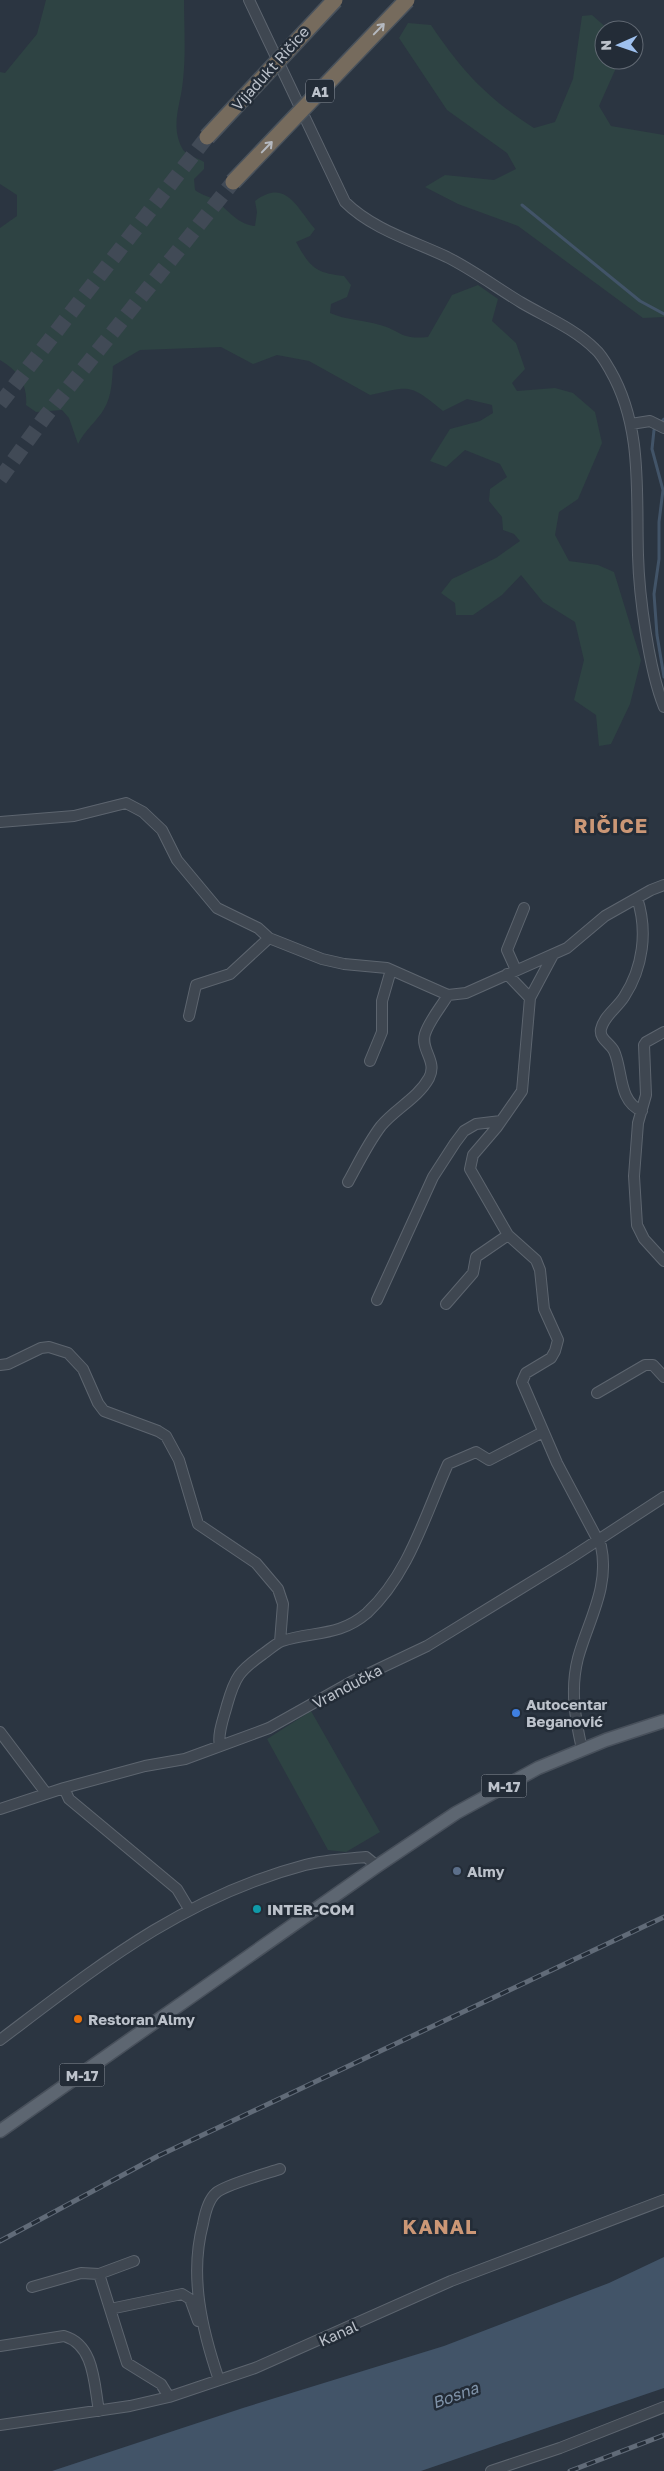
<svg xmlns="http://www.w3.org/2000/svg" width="664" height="2471" viewBox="0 0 664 2471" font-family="'Golos Text',sans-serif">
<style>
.green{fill:#2e4343}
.water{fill:#425468}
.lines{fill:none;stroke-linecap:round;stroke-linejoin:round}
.stream{stroke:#425468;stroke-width:3}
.highway-tunnel{stroke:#414a56;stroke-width:15;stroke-dasharray:15 8;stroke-linecap:butt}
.minor-casing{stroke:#5d656f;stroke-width:12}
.major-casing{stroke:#48505b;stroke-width:15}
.minor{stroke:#3f4751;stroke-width:10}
.major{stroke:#5d6671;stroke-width:12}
.rail-casing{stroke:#616b78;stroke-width:5}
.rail{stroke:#232c37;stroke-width:3;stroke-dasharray:9;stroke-linecap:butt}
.highway-bridge-casing{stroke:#49525c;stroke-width:18;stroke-linecap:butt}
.highway-bridge{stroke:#766b5d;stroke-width:15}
.oneway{stroke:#b5b9c0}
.shop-dot{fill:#3f7fe0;stroke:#232c37;stroke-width:2}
.service-dot{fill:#5c6f8a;stroke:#232c37;stroke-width:2}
.culture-dot{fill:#0f9aa8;stroke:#232c37;stroke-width:2}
.food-dot{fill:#e8710a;stroke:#232c37;stroke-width:2}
.labels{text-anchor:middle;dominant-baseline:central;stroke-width:5;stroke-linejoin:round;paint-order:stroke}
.shield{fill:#232c37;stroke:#8e959f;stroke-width:1}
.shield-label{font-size:14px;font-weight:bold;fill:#bcc2cb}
.street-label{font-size:15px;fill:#bcc2cb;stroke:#232c37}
.poi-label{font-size:15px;font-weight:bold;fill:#bcc2cb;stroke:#232c37;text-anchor:start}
.water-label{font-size:16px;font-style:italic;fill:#8094aa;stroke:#232c37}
.district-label{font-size:20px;font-weight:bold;letter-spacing:1px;fill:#cb9776;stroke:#232c37}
</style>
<rect width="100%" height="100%" fill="#2b3541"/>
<path class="green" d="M46,0H184C184,27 186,54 183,80C181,105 170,124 182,148C186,156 196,157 204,162V169L194,179L195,190C202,196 212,196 219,203C229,212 240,225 255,226L257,212L255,201C286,178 296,207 315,229L310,236L296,242C310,267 315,273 344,276L351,285L347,297L331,304L330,313C346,320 363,320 380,325C402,331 400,340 428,337L452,295L478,285L498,299L492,321L516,343L525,369L512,383L517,391L555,388L573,393L595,412L602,443L578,499L559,512L555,535L569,561L598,565L614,572L641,660L630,704L611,744L599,746L596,715L574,700L584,660L575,622L543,602L521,575L502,595L473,615H456L455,603L441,593L452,579L496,558L520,541L514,534L503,530L502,517L489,501L490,489L507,477L500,464L465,450L446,467L430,461L450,429L480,421L493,413L492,405L467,399L443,411C409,383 411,386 370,395L309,361L277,355L253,364L221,347L140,350L113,366C112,380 112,396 104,409C97,421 85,430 78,444L69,418L62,410L36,412L26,405C28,385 18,370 0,360V228L17,216V195L0,184V72L5,73L37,34Z
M592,15L609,30H604V60H626L616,68L599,106L611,126L664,135V317L643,318L518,226L458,204L425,187L445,175L494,180L516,169L507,153L447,110L399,38L408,23L431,25C462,71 487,98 534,128L555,122L573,79L582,16Z
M311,1711L380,1832L346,1852L328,1850L267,1739Z"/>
<path class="water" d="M664,2257V2388L421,2471H52L243,2408L444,2346L609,2283Z"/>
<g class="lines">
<path class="stream" d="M522,205L640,301L664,314
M664,419L654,430L652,449L663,490L659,522V559L654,594L657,635L664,677"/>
<path class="highway-tunnel" d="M0,404L207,137
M0,479L44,418L233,182"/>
<g class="minor-casing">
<path id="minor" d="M249,0L345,202C372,229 413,241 447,257C473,270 497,288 522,303C546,317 575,329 595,349C601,354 606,363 610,370C643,427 636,492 638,555C639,596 649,670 664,707
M631,424L650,421L664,428
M0,822L74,816L126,803L143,812L162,830L177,860L217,908L258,928L269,938L322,959L344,964L387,968L448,995L466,993L567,948L605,916L651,890L664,885
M637,898C648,931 643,968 624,997C617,1008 604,1016 601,1029C599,1039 610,1043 614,1051C623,1070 618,1102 642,1111
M553,955L530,998L522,1091L497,1127L473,1155L470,1169L508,1235L536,1260L540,1270L544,1309L558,1340L555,1351L551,1358L526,1373L522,1382L557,1463L601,1546C610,1587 588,1621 578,1658C570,1689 575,1718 582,1749
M516,970L507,950L524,908
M507,974L530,998
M189,1016L196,985L230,974L269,938
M664,1032L646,1042L644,1045L646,1095L638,1123L634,1176L637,1225L644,1239L664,1261
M370,1061L382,1032V1001L391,970
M348,1182C358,1164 368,1143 381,1126C395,1109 418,1098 429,1078C438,1061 420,1050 425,1034C429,1021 441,1007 448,995
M377,1300L433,1177L455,1143L464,1131L476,1124L501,1121
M446,1304L473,1273L476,1257L508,1235
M0,1365L8,1364L41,1348L49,1347L68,1353L83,1369L98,1403L104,1411L158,1431L166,1436L179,1460L198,1524L256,1563L278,1589L283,1604L280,1642
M597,1393L645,1365H653L664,1377
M0,1732L46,1793
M220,1746C217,1734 224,1717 227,1705C235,1677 239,1671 263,1654C269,1650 275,1644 282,1641C313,1631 339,1637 367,1613C409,1574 425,1515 448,1464L476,1452L489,1460L543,1432
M64,1788L69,1799L177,1889L189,1909
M0,1809L64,1788L145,1766L185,1759L269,1728L351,1682L427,1646L569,1559L664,1497
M0,2040C98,1966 183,1897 305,1865C324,1860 346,1859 366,1857L377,1866
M99,2274L127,2363L161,2384L169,2397
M32,2287L81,2273L99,2274L134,2261
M110,2309L182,2294L190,2299L198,2321
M0,2346L64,2336C95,2345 94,2385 99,2411
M219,2380C202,2330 189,2276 203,2224C205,2213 208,2200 216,2193C224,2185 268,2173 280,2169
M0,2425L130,2406L169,2397L255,2368L451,2281L664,2200
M491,2471L560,2448L664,2407"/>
</g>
<g class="major-casing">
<path id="major" d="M0,2131L377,1866L456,1813L538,1768L606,1740L664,1721"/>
</g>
<use href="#minor" class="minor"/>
<use href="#major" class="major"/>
<g class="rail-casing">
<path id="rail" d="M0,2241L158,2156L664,1917
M570,2471L664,2435"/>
</g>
<use href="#rail" class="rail"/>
<g class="highway-bridge-casing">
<path id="highway-bridge" d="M207,137L335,0
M233,182L407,0"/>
</g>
<use href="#highway-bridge" class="highway-bridge"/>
</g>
<defs><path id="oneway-shaft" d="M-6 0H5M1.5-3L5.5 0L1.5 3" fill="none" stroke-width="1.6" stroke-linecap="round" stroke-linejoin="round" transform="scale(1.25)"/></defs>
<g class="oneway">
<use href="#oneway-shaft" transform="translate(379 29) rotate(-46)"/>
<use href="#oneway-shaft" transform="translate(267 147) rotate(-46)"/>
</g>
<circle class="shop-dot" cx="516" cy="1713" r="5"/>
<circle class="service-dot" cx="457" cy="1871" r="5"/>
<circle class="culture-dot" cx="257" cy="1909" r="5"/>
<circle class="food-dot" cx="78" cy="2019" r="5"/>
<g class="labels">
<g class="shield">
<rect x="306" y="79.5" width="28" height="23" rx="4"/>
<rect x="481.5" y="1774.5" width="45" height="23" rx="4"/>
<rect x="59.5" y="2063.5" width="45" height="23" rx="4"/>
</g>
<g class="shield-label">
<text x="320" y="91">A1</text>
<text x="504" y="1786">M-17</text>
<text x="82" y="2075">M-17</text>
</g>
<g class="street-label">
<text transform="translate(270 68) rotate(-48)">Vijadukt Ričice</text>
<text transform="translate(347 1686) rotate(-28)">Vrandučka</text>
<text transform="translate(338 2333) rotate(-24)">Kanal</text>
</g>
<g class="poi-label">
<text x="526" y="1704">Autocentar<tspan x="526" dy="17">Beganović</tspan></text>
<text x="467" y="1871">Almy</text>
<text x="267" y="1909">INTER-COM</text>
<text x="88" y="2019">Restoran Almy</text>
</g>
<g class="water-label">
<text transform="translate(455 2395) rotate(-20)">Bosna</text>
</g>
<g class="district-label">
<text x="611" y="825">RIČICE</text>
<text x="440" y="2226">KANAL</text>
</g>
</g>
<g transform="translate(619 45) rotate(268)"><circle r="24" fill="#232c37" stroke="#606872"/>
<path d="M0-4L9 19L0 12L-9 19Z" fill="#9ec0ee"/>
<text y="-8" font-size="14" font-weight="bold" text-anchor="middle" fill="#bcc2cb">N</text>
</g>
</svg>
